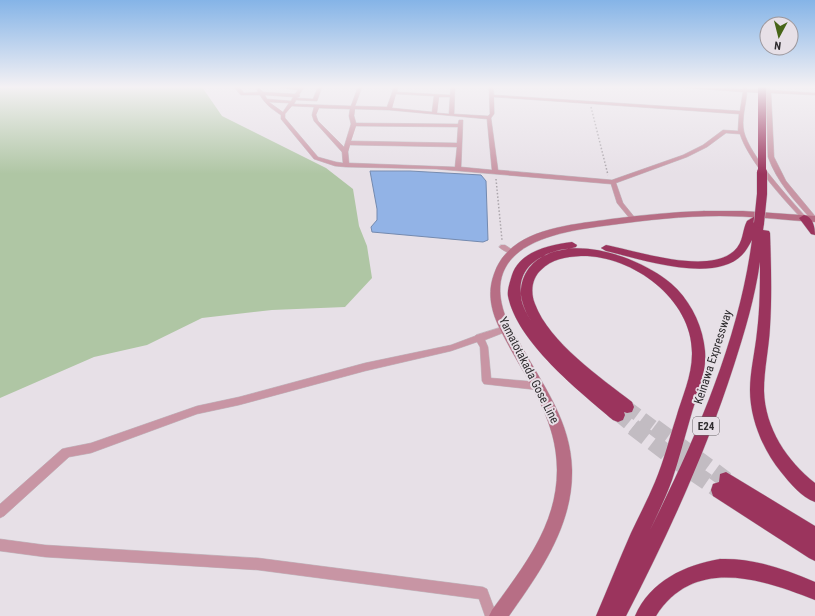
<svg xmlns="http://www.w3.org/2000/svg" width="815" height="616" viewBox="0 0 815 616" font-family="'Roboto Condensed',sans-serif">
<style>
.green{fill:#afc6a4}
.water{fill:#92b3e6;stroke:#748aaf}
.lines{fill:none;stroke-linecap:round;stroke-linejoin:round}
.river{fill:#92b3e6;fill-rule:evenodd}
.motorway-tunnel-far1{stroke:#c2bcc2;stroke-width:13;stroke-dasharray:13 6;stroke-linecap:butt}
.motorway-tunnel{stroke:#c2bcc2;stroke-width:17;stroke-dasharray:17 8;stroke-linecap:butt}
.minor-casing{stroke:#c2bcc2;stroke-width:1}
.secondary-casing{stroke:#c2bcc2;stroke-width:1}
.motorway-casing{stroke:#c2bcc2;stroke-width:1}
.path{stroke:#aba5ab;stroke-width:1.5;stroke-dasharray:1.5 2;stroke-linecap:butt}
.minor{fill:#c895a4;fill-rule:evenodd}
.secondary{fill:#b76e85;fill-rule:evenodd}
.motorway{fill:#9b345d;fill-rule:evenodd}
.motorway-bridge-far1-casing{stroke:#c2bcc2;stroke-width:8;stroke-linecap:butt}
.motorway-bridge-casing{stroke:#c2bcc2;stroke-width:11;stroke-linecap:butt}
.motorway-bridge-far1{stroke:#9b345d;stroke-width:8}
.motorway-bridge{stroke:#9b345d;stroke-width:10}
.labels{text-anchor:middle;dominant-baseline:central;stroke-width:4;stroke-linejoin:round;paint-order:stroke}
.shield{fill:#e7e0e7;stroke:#666266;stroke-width:1}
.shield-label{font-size:11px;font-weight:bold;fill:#2f2c2f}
.street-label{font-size:12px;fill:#2f2c2f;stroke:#e7e0e7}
</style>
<rect width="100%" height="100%" fill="#e7e0e7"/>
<path class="green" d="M0,87H202L222,116L326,168L353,189L359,226L367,246L372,278L345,307L272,310L202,318L147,345L94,357L0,398Z"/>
<path class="water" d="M370,171H410L481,175L486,181L488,240L483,242L372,232L371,227L377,220V209Z"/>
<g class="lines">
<path class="river" d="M724,87H738L733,90L725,89Z"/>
<path class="motorway-tunnel-far1" d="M627,407L655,428
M618,415L634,428"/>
<path class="motorway-tunnel" d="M633,427L681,464L719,490
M654,427L726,480"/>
<g class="minor-casing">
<path id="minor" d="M234,87H239L244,93L258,92L257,89L259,88L263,92L295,94L298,90L277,87H304L299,95L300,96L297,98L313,99L318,87H322L317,101L296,100L294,104L351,106L358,87H362L355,106L387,107L394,87H398L397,92L450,95L451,87H455L454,114L488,116L490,114L489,87H493L494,95L740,111L743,92L677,87L743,89V87H747V89L766,90V87H770V90L815,93V95L771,93L774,157L786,181L815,216V219H811C794,200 777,182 768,157L766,93L747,92C746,105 741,119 744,132C750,156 789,198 806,217V219H802C783,199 748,160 740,134L726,133L707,147L687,157L616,183L623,203L636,219L633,221L631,220L617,203L611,184L436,169L346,167L335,166L314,159L281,119V115C272,109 265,104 260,95H241ZM396,94L434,96L432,112L392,108ZM265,95L293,97L291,101L267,99ZM439,97H450L449,114L437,113ZM494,97L739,114L738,131L723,130L703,145L683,155L612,180L498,170L491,118L494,114ZM269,102L289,103L283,112ZM292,106L314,107L312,115L314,121L342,152L343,163L336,162L318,157L285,118V114ZM319,108L350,109L349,116L351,124L344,147L318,121L316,115ZM355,109L389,110L487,119L492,170L461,167L463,120H459L458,124L356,123L354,116ZM356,126L458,127L457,143L351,141ZM350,145L457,147L455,167L349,163L348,152Z
M501,245H505L516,252L512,254C508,253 502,250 499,247Z
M505,326L508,327L509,329L508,331L485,340L488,347L491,378L538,382L541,383L543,386L541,389L538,390L484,384L482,381L480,347L477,342L451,351L365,371L239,405L197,414L91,453L69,457L4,516L0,518V504L62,449L66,448L91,443L197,406L239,397L365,363L451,345L475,336L476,335Z
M0,539L45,545L258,558L483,587L487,589L497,616H485L479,599L258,570L45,557L0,551Z"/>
</g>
<g class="secondary-casing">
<path id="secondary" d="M704,211H743L815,216V222C783,220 752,216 720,216C683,216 647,220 611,225C564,231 484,241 503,309C507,323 515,335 522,347C544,387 571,422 572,470C573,526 540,572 509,616H489L492,610C523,567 557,526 557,470C557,415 523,376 500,329C491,311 487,293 494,274C509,228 571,225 611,219C642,215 673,212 704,211Z"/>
</g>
<g class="motorway-casing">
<path id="motorway" d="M760,213L765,216L761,220L764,223L763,230L769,231L770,233C771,264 772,296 770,327C769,348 764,369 764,391C765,428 787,461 815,483V502C801,497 790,483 781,472C763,450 750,419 750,390C750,371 755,352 757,332C760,309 760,285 760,262C755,297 745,331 734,365C706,452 668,535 626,616H596C608,588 619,560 631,533C639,516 648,499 655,482C664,461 669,439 676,418C682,397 692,376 692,354C693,299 632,255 581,256C565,257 552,259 541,270C532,278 530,292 535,304C549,342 601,378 632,402L634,407L632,412L627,413L624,412L625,415L623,420L618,422L613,420C579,391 517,342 508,296C507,290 510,282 512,275C520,251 549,245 572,242L577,245L576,247C566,250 555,250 546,255C513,269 516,299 533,324C528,316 522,306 521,297C520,286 523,276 529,268C562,227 647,258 677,289C693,306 703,328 705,351C707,374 696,397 690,419C684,439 679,460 672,480C666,497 658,513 650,530C695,440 739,340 752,240C749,245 746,251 742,255C714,284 640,259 606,251L601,248L606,245C638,251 707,275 734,251C744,242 742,230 747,221Z
M804,215C813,217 815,227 815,235L811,234L799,218Z
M726,472L815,526V561L809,558L713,496L711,490L713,484L719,482L720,474Z
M720,559C754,558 784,569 815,582V600C762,579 694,556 656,616H635C650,581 685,565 720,559Z"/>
</g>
<path class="path" d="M591,107L608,175
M496,179L502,240"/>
<use href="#minor" class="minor"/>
<use href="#secondary" class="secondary"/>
<use href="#motorway" class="motorway"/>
<g class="motorway-bridge-far1-casing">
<path id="motorway-bridge-far1" d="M762,87V173"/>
</g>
<g class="motorway-bridge-casing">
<path id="motorway-bridge" d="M759,223L762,194V172"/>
</g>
<use href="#motorway-bridge-far1" class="motorway-bridge-far1"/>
<use href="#motorway-bridge" class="motorway-bridge"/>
</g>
<linearGradient id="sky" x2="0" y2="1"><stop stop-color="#85b4e7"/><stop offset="0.5" stop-color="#f4f1f4"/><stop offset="1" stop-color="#f4f1f4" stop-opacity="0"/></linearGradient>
<rect width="815" height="174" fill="url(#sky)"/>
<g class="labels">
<rect class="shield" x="693" y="417" width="26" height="18" rx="3"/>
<g class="shield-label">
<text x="706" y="426">E24</text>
</g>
<g class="street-label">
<text transform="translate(713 357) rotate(-72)">Keinawa Expressway</text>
<text transform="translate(529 370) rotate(63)">Yamatotakada Gose Line</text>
</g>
</g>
<g transform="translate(779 36) rotate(187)"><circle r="19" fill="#e7e0e7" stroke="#9d989d"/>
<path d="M0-3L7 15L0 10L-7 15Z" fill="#476518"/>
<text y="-6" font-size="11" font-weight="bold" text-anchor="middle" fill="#2f2c2f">N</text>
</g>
</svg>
